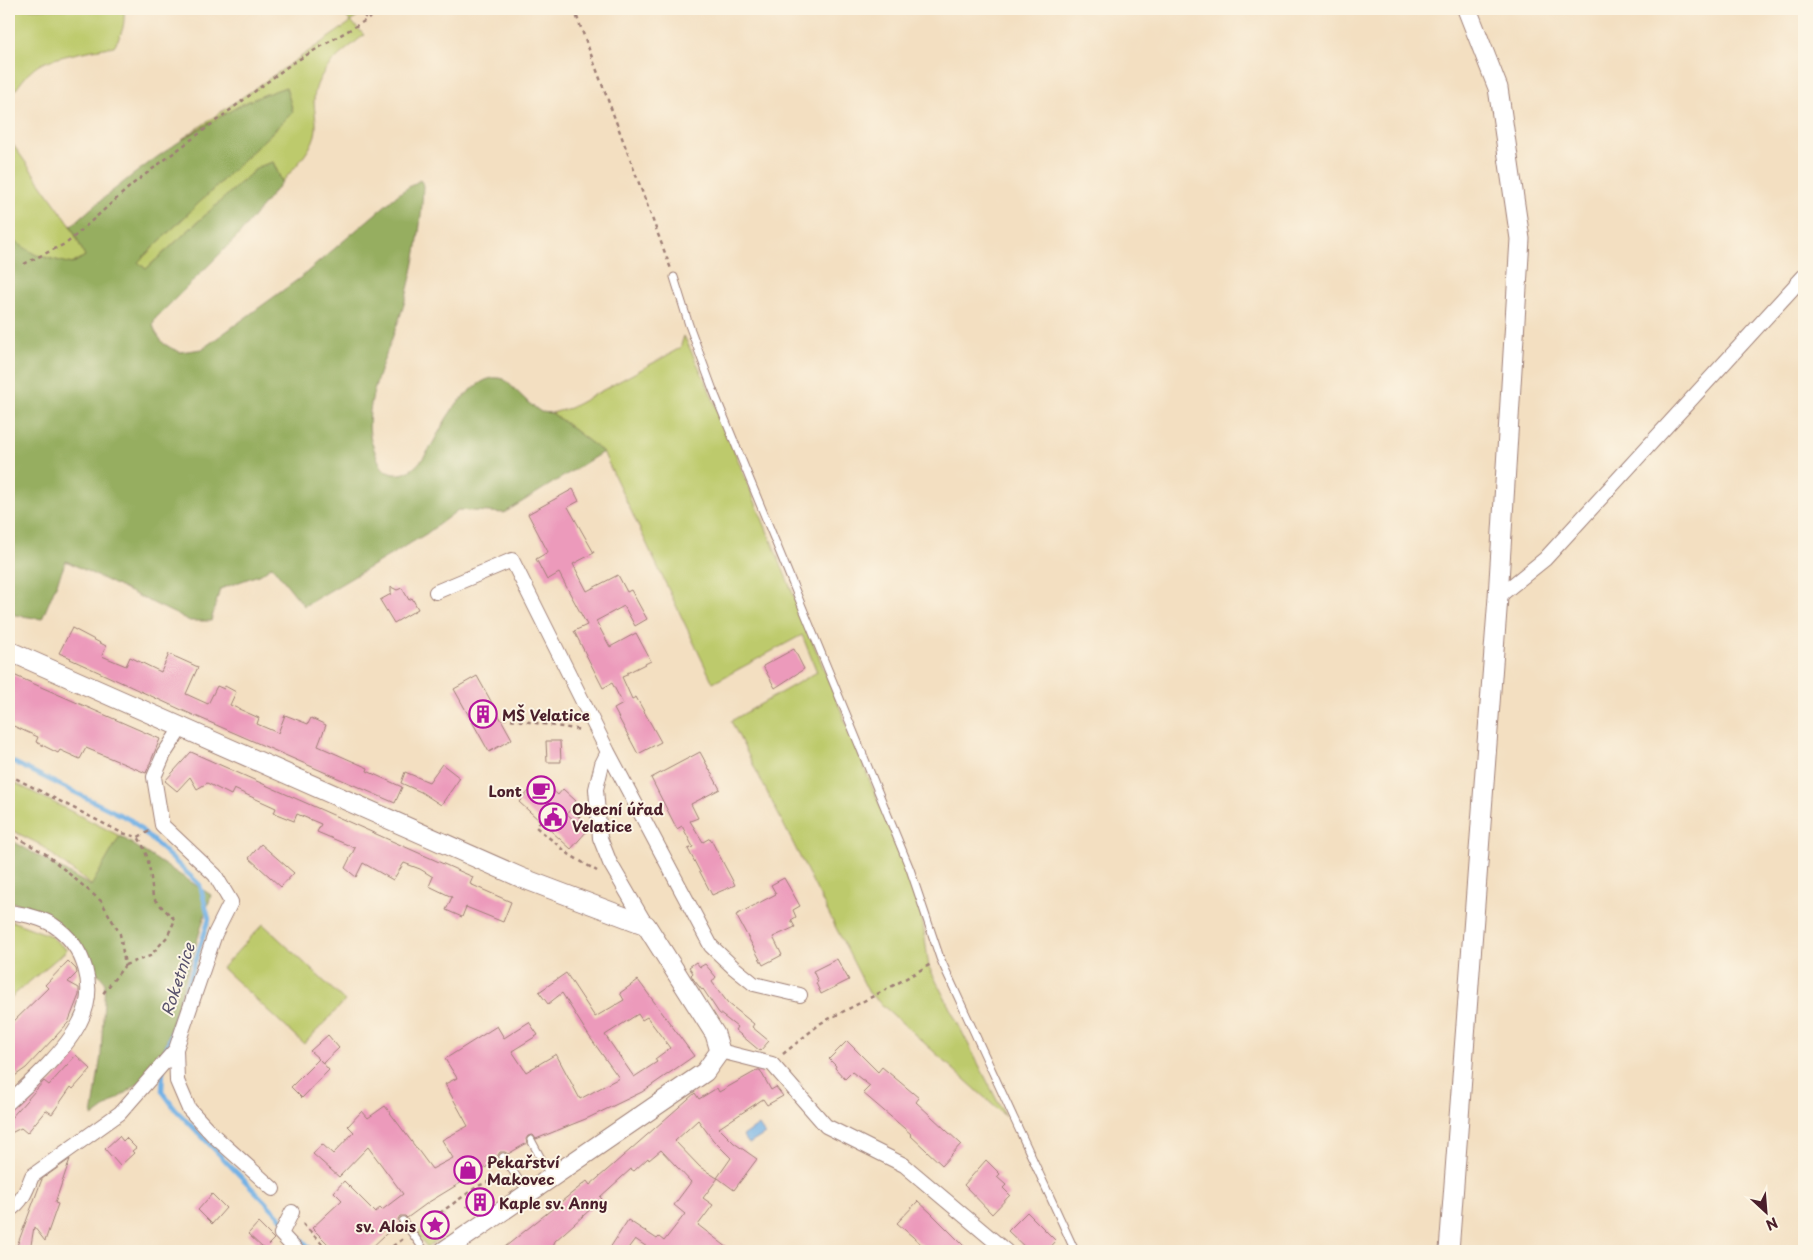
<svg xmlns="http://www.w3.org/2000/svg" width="1813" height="1260" viewBox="0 0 1813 1260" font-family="'Playpen Sans',sans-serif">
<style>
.green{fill:#bdca6c;stroke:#84744c}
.forest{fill:#96ae60;stroke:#706646}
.water{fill:#72b1e5;stroke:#5e6888}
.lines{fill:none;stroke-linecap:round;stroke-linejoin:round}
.stream{stroke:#72b1e5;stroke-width:4.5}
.building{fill:#ec9abb;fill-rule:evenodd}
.lane-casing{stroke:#9e7f76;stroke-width:9}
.street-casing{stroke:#9e7f76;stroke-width:16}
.secondary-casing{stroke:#9e7f76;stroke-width:21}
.path{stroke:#9e7f76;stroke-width:2.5;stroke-dasharray:4 4;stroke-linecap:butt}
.lane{stroke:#fff;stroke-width:7}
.street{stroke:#fff;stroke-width:14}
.secondary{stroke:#fff;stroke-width:19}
.labels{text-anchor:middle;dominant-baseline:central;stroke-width:4;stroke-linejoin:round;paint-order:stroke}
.poi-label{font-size:15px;font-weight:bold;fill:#4a1f2b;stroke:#fcf5e5;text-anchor:start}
.water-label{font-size:16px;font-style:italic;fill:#58526c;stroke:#fcf5e5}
</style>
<rect width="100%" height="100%" fill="#fcf5e5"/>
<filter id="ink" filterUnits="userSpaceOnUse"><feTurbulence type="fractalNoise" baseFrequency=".02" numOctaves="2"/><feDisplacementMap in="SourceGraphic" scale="10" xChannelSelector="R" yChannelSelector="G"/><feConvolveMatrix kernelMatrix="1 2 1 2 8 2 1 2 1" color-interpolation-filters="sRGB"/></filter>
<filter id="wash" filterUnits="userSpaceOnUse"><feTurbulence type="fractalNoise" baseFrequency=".0096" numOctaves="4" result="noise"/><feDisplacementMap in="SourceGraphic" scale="20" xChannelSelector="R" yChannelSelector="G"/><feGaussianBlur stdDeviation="1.12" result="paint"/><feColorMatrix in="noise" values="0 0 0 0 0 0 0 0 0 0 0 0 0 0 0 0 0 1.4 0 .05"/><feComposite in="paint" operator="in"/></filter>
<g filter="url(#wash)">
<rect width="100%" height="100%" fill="#f3dfc1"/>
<path class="green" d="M9,9H124C125,24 123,33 114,46C95,50 55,56 39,65C26,73 17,88 9,100Z
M338,9H371L351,21L364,35C344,52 315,70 314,100C314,112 318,123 315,135C310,153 294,168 282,182L273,162L258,167L146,269L137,263L293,112L286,87L244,103L182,139L351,22Z
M9,139L71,226L85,256L72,264L36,255L16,243L9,248Z
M684,336L706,382L920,903L929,967L1005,1116L869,993L731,721L817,672L802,635L713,683L603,452L552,413L570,408L664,357L680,348Z
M9,780L120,836L92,886L39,844L9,829Z
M9,920L49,935L67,950L9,999Z
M263,924L345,1001L304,1044L222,968Z
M444,1214L443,1236L427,1247L417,1234Z"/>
<path class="forest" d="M286,87L293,112L138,262L146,269L258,167L273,162L282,182L237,237L155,319L153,325L156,333L163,343L171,348L180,352L202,349L300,278L401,192L420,180L423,184C422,225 415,265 404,304C393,343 364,395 370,435C370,440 373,445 374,449C377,456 379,464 384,470C387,472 391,474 395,474C422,477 437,431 450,413C457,402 466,394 476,386C485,379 493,376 504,379L530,404L541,412L552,413L603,452L504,513L458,510L426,534L304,606L272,566L261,574L220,589L211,621H190L66,561L42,619L9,614V248L16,242L36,255L72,264L85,256L71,226C124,179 180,137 243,104C256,97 272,92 286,87Z
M120,836L211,895L158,1069L92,1117L101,1055L105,982L47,912L12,902L9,903V839L91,886Z"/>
<path class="water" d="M759,1125L765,1134L749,1144L743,1136Z"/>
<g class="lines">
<path class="stream" d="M9,760L131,820L200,885L209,919L165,1053
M163,1071L162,1091L175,1109L313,1251"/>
</g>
<g id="blocks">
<path class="building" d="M573,489L579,501L568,507L594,553L573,564L587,591L618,575L627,592L631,590L647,619L635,626L624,606L596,621L610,647L636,633L651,661L627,673V675L622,677L632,699L636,697L661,742L638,754L614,709L623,704L612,683L603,688L574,631L587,625L559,573L547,580L536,559L548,552L528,514Z
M391,587L397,590L402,588L409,600L412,598L418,609L394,623L380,600L391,594Z
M72,628L106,646L102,656L126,666L130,657L161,672L169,654L198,667L186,694L208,704L217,686L224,689L225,686L236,692L230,705L259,718L257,724L278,733L285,715L308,724L311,718L326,725L318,746L368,768L367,771L402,787L395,803L184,711L70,659L71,658L59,653Z
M794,649L804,669L775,688L763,666Z
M9,673L160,739L146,773L86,748L80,759L60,750L58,753L36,742L38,737L9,724Z
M477,676L512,739L489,752L454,689Z
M546,741H560L561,762H547Z
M191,752L473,877L470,884L511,902L503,922L466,907L462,917L446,910L452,897L429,886L433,877L420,869L404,863L393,880L363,863L356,877L345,868L355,848L317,832L321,824L297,814L294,821L274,813L276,808L234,789L231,795L207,783L197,789L190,777L177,791L165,781Z
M700,752L720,789L691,804L698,818L690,821L703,842L710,838L735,885L712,895L688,849L693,847L682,826L677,829L651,778Z
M442,764L460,778L441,805L421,792L401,783L405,772L429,782Z
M540,779L558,795L563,789L576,801L567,814L587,831L571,849L519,802Z
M261,844L294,873L281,887L249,858Z
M784,878L800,906L793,910L796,917L791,920L795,927L773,937L782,955L763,965L736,915L776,894L771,885Z
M837,959L849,980L821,994L816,983L818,982L813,971Z
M68,961L76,969L77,973L68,982L79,988V995L68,1023L26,1068L9,1080V1026L48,988L45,985Z
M696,962L700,967L705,964L716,977L712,982L728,1003L754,1024L752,1027L769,1041L760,1051L735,1030L737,1027L719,1013L703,989L702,990L694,980L691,975L693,973L689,967Z
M566,973L595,1017L624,1000L620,993L638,980L694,1056L642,1092L588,1118L536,1139L533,1135L528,1136L526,1139L527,1143L508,1154L505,1152H500L498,1155V1160L429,1202L407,1218L405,1216H400L398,1219L399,1224L386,1234L368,1251H335L312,1228L342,1200L334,1192L344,1181L375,1212L380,1208L382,1210L403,1194L368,1147L339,1177L313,1154L322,1144L333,1154L354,1132L348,1126L362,1111L368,1118L385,1106L432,1169L453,1158L442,1140L468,1126L445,1084L457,1078L445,1059L497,1026L504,1038L529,1022L538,1035L512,1051L526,1072L556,1054L580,1099L619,1078L589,1036L562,993L548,1004L539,992ZM638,1014L642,1020L647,1017L670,1048L655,1059L657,1062L634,1077L605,1035Z
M328,1035L339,1048L323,1063L320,1060L329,1070L302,1098L291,1087L319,1059L310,1051Z
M847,1041L878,1072L882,1067L919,1098L916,1102L961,1144L942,1165L910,1135L911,1134L863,1093L870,1086L852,1072L845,1079L835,1068L836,1066L829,1059Z
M76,1055L91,1069L73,1089L71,1087L52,1114L46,1110L27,1133L21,1128L9,1134V1120L44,1081L49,1085Z
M758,1070H760L771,1090L776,1087L783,1096L767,1105L763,1099L719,1128L734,1143L757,1159L734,1190L718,1178L703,1198L713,1205L698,1225L732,1251H648L650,1249L635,1239L626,1251H608L628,1220L657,1239L659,1237L664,1241L685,1214L674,1205L691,1182L661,1150L649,1160L648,1158L634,1171L631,1169L600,1197L602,1199L555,1241L551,1251H500L587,1181L590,1185L695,1093L699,1099L717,1088L719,1092ZM698,1120L713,1140L731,1158L717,1178L700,1167L675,1141Z
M119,1136L123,1141L126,1138L136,1148L132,1151L134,1153L120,1166L105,1149Z
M70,1159L55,1203L58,1204L45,1241L34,1227L30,1251H15L42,1179Z
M986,1160L1000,1174L997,1177L1006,1185L1003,1188L1010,1195L992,1214L964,1185Z
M486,1190L493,1199L490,1202L491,1204L479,1212L466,1206Z
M212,1194L226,1208L212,1224L198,1210Z
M918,1201L931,1213L969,1251H929L897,1223Z
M1027,1212L1056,1241L1047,1251H1029L1008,1231Z
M258,1223L274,1239L264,1249L248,1234Z"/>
</g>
</g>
<g filter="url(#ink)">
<use href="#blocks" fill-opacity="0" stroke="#9e7f76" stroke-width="1"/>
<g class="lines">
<g class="lane-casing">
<path id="lane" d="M674,277L689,325L713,390L910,869L940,958L1075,1251
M531,1140L551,1177
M503,1157L528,1193
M403,1221L425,1251"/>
</g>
<g class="street-casing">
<path id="street" d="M436,592L512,560L608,752L711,946L733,967L754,984L800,995
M1498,597L1545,559L1804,276
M181,728L164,754L154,777L162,825L215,875L231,902L215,934L176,1049L177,1081L189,1109L213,1135L273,1189
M608,752L602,764L596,789L600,838L610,863L646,925
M9,912C23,914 40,917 53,925C85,946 98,988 80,1022C66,1050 32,1081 9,1102
M720,1051L772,1064L826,1126L904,1165L1006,1251
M9,1210C22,1203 27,1189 32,1176L120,1113L176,1049
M292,1212L281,1234L297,1251"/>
</g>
<g class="secondary-casing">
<path id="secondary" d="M9,651L522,878L646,925L715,1034L720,1051L705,1072L444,1251
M1449,1251L1498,597L1520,239L1498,88L1467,9"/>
</g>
<path class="path" d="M358,9L368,20
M574,9L671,269
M24,264L67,243L134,183L291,64L385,9
M503,718L582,730
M9,775L122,833L138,837L150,831
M571,809L584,821
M541,821L536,827L570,855L597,871
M9,833L46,854L101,901L120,934L125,965L102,995
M125,965L150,956L167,937L175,920L153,898C151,878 150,855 138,837
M783,1054L821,1023L889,988L931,964
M303,1224L329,1251
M420,1227L478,1186L493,1180L509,1185
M386,1251L403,1239"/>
<use href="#lane" class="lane"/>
<use href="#street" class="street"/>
<use href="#secondary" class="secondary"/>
</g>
</g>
<defs>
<g id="building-ring" transform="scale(1.4375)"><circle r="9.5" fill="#fcf5e5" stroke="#b5179e" stroke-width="1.5"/><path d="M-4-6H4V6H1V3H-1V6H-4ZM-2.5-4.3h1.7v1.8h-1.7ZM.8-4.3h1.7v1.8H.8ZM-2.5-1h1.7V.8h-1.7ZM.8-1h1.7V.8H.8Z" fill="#b5179e"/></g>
<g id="cafe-ring" transform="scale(1.4375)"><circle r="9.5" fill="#fcf5e5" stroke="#b5179e" stroke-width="1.5"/><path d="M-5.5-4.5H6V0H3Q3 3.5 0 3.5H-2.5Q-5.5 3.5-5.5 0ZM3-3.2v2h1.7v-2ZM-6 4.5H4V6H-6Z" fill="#b5179e"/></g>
<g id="civic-ring" transform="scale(1.4375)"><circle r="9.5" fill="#fcf5e5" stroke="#b5179e" stroke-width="1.5"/><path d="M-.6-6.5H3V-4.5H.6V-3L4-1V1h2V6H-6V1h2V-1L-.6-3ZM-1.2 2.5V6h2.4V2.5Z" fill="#b5179e"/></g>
<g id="shop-ring" transform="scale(1.4375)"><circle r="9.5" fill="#fcf5e5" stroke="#b5179e" stroke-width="1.5"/><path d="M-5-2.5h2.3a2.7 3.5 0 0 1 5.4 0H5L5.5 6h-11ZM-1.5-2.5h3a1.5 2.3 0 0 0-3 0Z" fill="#b5179e"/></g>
<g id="sight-ring" transform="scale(1.4375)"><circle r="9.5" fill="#fcf5e5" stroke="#b5179e" stroke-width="1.5"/><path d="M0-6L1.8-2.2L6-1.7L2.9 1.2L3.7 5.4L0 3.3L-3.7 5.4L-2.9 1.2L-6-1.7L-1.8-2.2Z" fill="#b5179e"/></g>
</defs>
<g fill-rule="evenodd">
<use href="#building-ring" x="483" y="714"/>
<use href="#cafe-ring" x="541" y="790"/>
<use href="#civic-ring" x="553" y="817"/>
<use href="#shop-ring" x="468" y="1170"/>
<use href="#building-ring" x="480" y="1202"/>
<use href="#sight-ring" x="435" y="1225"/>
</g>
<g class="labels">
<g class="poi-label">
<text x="502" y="714">MŠ Velatice</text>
<text x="522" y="790" text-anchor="end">Lont</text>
<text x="572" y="808">Obecní úřad<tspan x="572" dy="17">Velatice</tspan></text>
<text x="487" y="1161">Pekařství<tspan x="487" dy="17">Makovec</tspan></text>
<text x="499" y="1202">Kaple sv. Anny</text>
<text x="416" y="1225" text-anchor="end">sv. Alois</text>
</g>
<g class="water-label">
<text transform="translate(177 979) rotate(-72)">Roketnice</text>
</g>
</g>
<rect width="1813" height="1260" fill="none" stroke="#fcf5e5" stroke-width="30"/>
<g transform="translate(1766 1212) rotate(154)" stroke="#fcf5e5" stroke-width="4" paint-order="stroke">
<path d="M0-4L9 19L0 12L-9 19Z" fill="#4a1f2b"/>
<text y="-8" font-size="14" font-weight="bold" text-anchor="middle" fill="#4a1f2b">N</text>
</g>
</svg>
